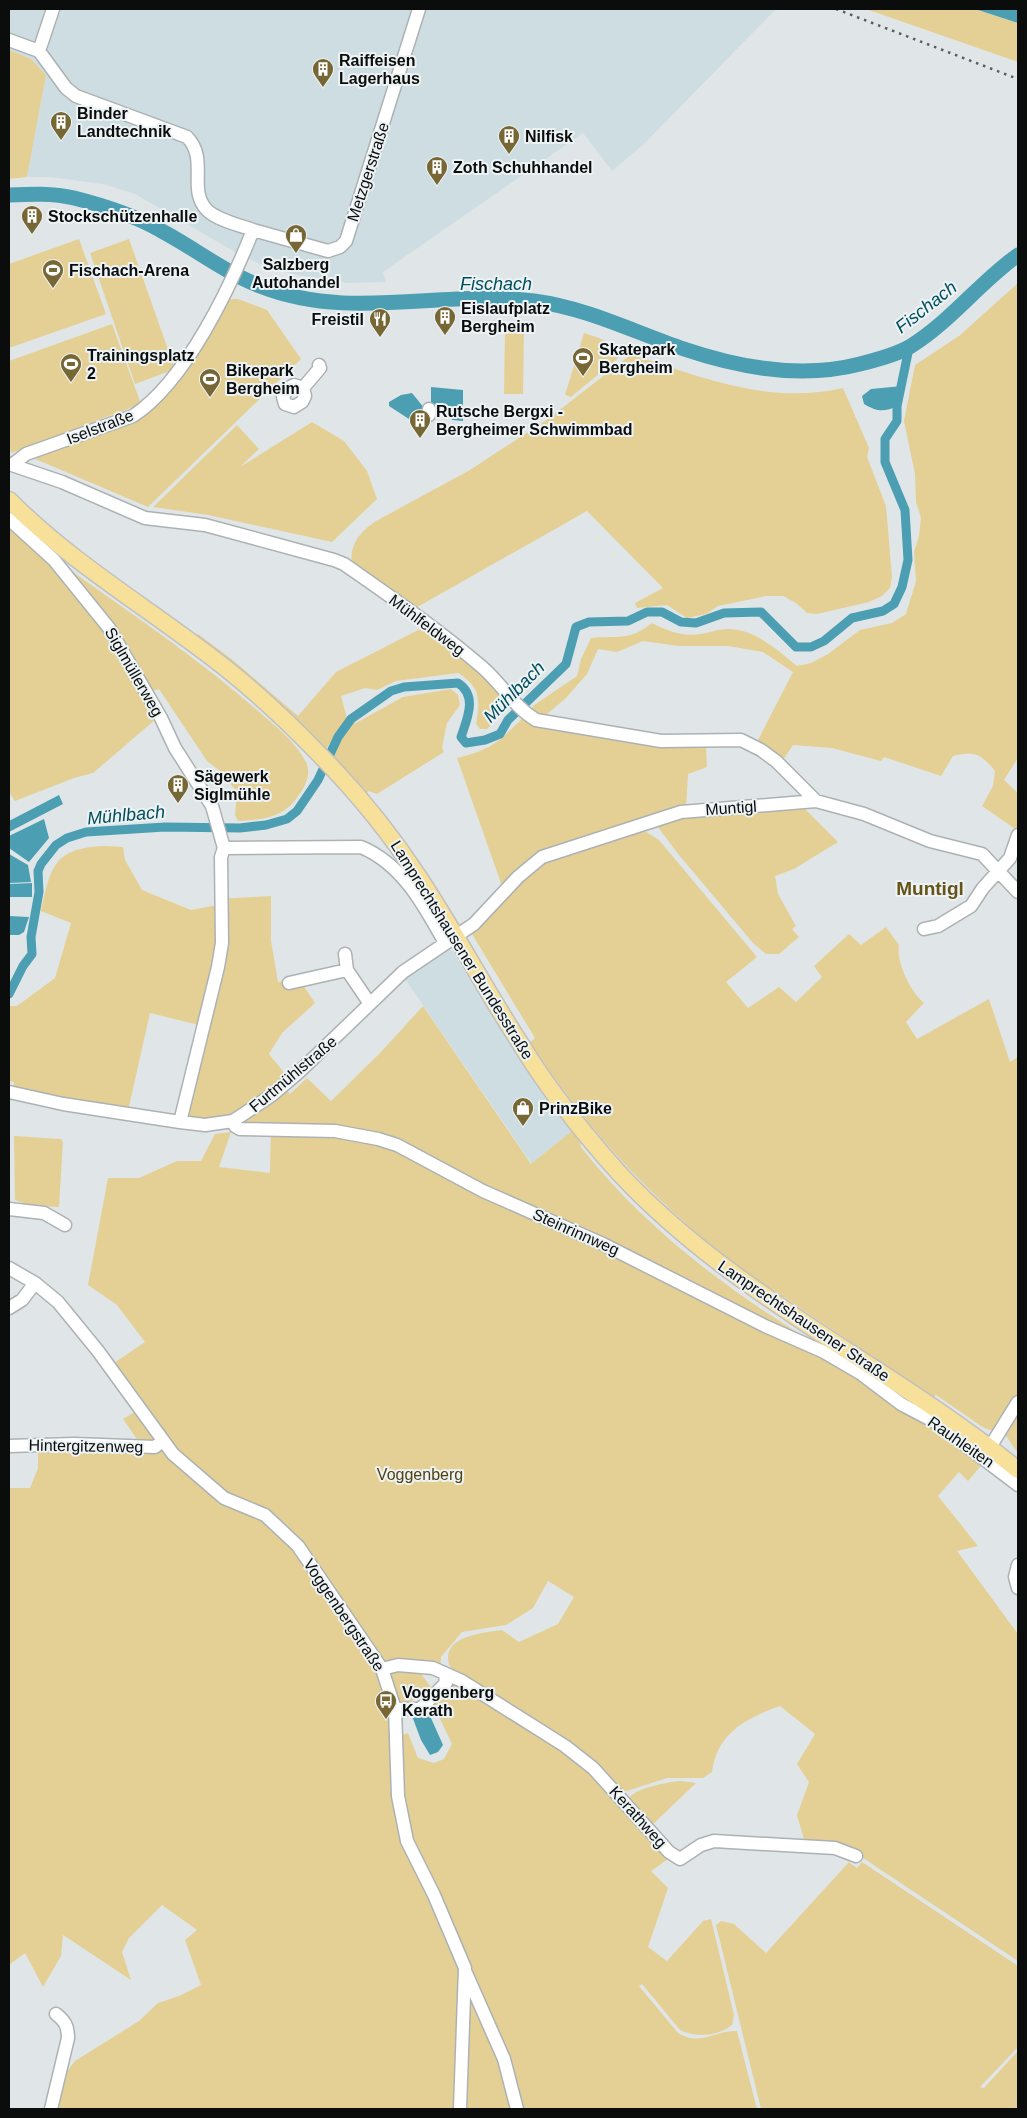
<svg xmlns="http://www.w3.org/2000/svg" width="1027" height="2118" viewBox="0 0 1027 2118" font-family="Arial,sans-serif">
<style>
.built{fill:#cedde1}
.green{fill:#e4d094}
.water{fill:#4c9eb2}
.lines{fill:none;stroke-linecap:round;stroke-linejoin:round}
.canal{stroke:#4c9eb2;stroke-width:9}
.river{stroke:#4c9eb2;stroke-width:15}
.minor-casing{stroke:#acb2b3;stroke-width:15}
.major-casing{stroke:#c0c0c0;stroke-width:19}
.minor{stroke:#fff;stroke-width:12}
.major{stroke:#f7e099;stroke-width:16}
.rail{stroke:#585c5c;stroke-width:2.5;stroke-dasharray:2.5 5;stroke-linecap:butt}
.labels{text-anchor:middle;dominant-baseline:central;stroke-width:4;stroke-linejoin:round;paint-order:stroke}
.poi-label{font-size:16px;font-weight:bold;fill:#0b0d0d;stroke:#edf3f5;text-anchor:start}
.street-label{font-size:16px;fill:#0b0d0d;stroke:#edf3f5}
.park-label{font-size:16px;fill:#50410f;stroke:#edf3f5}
.water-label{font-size:18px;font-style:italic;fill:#004e5c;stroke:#edf3f5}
.quarter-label{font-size:19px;font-weight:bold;fill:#655317;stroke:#edf3f5}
</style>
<rect width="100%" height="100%" fill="#e0e6e7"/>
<path class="built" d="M9,9H776L645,143L612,171L583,133L383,272L386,282L348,283L292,274L262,265L235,252L135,194L103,184L49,177H27L46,75L31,59L9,50Z
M450,948L518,1056L573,1130L532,1164L403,976L435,954Z"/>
<path class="green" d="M866,9H975L1018,23V62Z
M9,50L31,59L46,75L27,177L9,179Z
M79,239L106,314L9,348V264Z
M129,239L175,369L135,384L90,253Z
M1018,283V758L1004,780L1018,793V831L982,806L993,786L995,771C981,754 975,750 953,756L941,776L884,757L881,761L832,748L793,745L781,763L756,744L793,672L763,652L728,646H678L643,641L617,652L598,649L587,674L566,698L541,719L529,713L533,706L577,676L581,659L591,638C619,635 628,642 652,623C668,631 682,637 700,634C709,633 718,629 727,629C754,628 777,650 797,666L811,663L828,654L860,630L892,623L906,614L916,581L914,552L919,536L921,518L916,502L915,474L904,421L915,365L959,336Z
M231,299H238L267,310L301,359L148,507L33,458L34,456L130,422L226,302Z
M112,324L141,404L11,453L9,446V361Z
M505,328H524L523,394H504Z
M584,333L599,338L617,347L620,354L617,359L571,397L565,395Z
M629,356H636C704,378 770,405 843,388L869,448L867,457L886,506L892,577L890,588L882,596L869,602L817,614L807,613L796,603L783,596H766L718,606L706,614L687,618L667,605L637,608L635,603L663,588L587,511L412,610L352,565C349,544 360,532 376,521L470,470L548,419Z
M312,422L344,441L367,471L377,499L332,542L208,515L153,507L237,425L259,449L240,467Z
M9,522C35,541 60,563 87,582C145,623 203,663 257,710C274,725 295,741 306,762C310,771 308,779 304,787C287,817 270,819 238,821L235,815L237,792L220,771L207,761L159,689L144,694L156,719L93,773L74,778L15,801L9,792Z
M426,626L486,676L512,705L487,729H480L476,724C480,700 481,687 458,673L396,681L377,690L365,688L341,696L347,718L326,749L266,692L196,637L198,634L234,661L298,716L336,672Z
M451,689L458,695L460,705L447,723L442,748L444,752L377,794L369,791L366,794L332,754L353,722L356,723L403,697Z
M524,717L706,747L707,767L688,774L686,808L562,846L503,889L457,758C493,749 498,742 524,717Z
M804,808L838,842L794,869L775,876L778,894L796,926L792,929L799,937L779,954H766L753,943L679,855L657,826L683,815Z
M635,829L646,832L659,840L757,957L726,982L748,1008L779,987L796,1002L822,977L814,966L849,934L861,945L886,927L899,945C896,963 911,992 924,1003L906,1022L917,1039L989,999L1010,1062L1018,1057V1398L997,1432L984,1428L936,1395L934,1397L853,1346L854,1344L769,1287L767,1289C669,1216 597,1145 530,1042L535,1038L472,934L508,894L550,859Z
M105,846L123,847L125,860L142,890L191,910L218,905V899L271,896V941L278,982L284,981L287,988L303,985L315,1003L282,1033L269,1054L286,1075L279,1082L290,1094L307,1078L331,1101L380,1053L423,1006L531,1164L573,1130L579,1137L581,1147C645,1229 730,1292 819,1346C832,1353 846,1360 859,1368C874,1379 888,1392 904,1402C919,1411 934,1415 947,1427L945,1432L984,1462L968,1481L959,1472L938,1496L978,1546L957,1551L1018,1634V1961L857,1854L843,1847L805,1843L797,1815L809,1782L797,1764L815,1734L780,1706C746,1718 717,1733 712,1772L703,1778H667L627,1791H620L572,1748L452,1671C434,1637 481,1633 502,1630L519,1642L558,1624L574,1597L548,1581L533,1608L506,1625L462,1632L441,1657L440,1672L420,1673L435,1692L390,1709L393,1799L400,1834L472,2003L500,2044L480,1988L411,1839L402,1793L400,1736L408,1733L418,1758L434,1763L444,1759L452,1744L433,1704L449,1685L462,1683L568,1750L583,1763L671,1857L651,1871L668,1888L648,1947L667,1961L703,1921L711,1919L734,2015L732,2025C718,2036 696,2038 680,2030L642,1984L639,1986L678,2033C702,2047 714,2030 737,2031L757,2109H58L65,2074L75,2061L139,2021L158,2003L179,1996L201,1985L185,1940L197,1930L162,1905L129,1938L122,1952L131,1980L63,1935L61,1956L43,1987L25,1953L9,1965V1488H30L38,1468V1446L141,1445L123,1419L143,1407L114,1363L145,1342L117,1305L88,1285L108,1178H139L177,1161H201L215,1134L231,1132L219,1167L270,1173L271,1126H245L240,1113L226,1118L184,1120L207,1027L150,1013L128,1111L13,1090L14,1082L9,1081V1006H17L55,978L71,923L41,911C51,867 53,848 105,846Z
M14,1136L61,1139L63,1142L59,1207L33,1206L15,1200Z
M1018,1406V1453L1006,1436L1007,1425Z
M681,1781L696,1783L650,1827L628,1800C632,1788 669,1782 681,1781Z
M849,1862L857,1868L862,1862L1018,1966V2047L980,2087L984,2088L1018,2051V2109H761L716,1925L721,1921L734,1924L766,1953Z"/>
<path class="water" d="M975,9H1018V23Z
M902,386L897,406C884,413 876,411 864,404L862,396L871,389Z
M431,387L463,390V421L452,420L450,406L441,405L439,416L424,415L423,425L412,424V421L389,406V402L401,395L412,393L425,409L431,406Z
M59,795L63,804L9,832V821Z
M44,819L49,838L29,862L9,848V836Z
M9,854L28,865L31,882L9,883Z
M32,883V897H9V884Z
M9,916L29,917L24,932L19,935H9Z
M427,1709L443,1745L438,1752L430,1755L421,1740L412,1716Z"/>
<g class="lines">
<path class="canal" d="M9,994L23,966L32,954L31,937L39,892L38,871L41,864L56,845L67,838L86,832L165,827L240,828L266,825L287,819L297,811L318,780L338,737L351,719L391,691L404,687L458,683C478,696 467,719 461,737L466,743L485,740L500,734L508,720L566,664L576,627L589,622L628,621L647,612H662L681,622L696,623L724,613L761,612L796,647H811L824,641L852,618L883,611L894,604L902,587L908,560L905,510L885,462V439L897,421V406L909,348"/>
<path class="river" d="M9,195C30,194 53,193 74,198C102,205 135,216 160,230C194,248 224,272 260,286C351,322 441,289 534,301C587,308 634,332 684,349C740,368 802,379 860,364C876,360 896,355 911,346C951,321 980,282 1018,255"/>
<g class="minor-casing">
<path id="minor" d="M9,40L39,51L66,88L76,96L187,137C209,159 187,190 207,210C217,220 239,225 253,230C230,288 186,381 133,416L26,454L12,465
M39,51L53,9
M253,230L328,251L340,247L346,241L419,9
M303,388L305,396L302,402L294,407L285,404L283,397L288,388L294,385L303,388L320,368L319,365
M429,415V409
M9,464L62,482L145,518L205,525L334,560L344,564C391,597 438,629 482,667C501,683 514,707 536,720L661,741L741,740L761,750L776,761L816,801
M9,519L54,560L109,628L161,718L175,748L212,806L224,848
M924,929L938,926L971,906L983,888L1010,858L1018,835
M345,954L347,970
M289,983L347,970L370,1004
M9,1092L63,1104L180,1122L205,1125L233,1121L272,1095L299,1072L403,972L474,924L518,877L542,857L681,812L816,801L864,814L930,841L982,854L1018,892
M233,1121L235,1126L240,1129L335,1131L378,1139L397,1145L483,1191L603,1244L765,1326L824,1352L860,1373L901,1404L935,1422L1018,1485
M180,1122L218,967L222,943L221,857L224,848L361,847C402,864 424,905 445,943
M9,1209L44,1213L65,1225
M9,1268L35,1283L58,1302L98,1351L173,1454L224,1498L265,1515L298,1546L382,1669L395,1709L398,1796L407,1841L434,1895L465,1968L460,2109
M9,1308L22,1300L35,1283
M9,1446L74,1444L155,1447L162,1441
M990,1447L1018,1402
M1018,1565L1015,1577L1018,1588
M382,1669L398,1665L433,1668L462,1681L565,1746L593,1768L669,1852L680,1859L701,1845L714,1841L835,1848L856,1856
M395,1709H420L446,1683L445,1674
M466,1973L504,2059L517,2109
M51,2109L68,2038C68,2026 65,2021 56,2014"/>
</g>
<g class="major-casing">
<path id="major" d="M9,500C76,567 154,611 228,670C259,695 289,723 317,752C355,790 390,833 420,879C455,932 485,989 520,1043C548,1089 583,1133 619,1173C734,1297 889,1365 1018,1470"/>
</g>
<use href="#minor" class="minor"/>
<use href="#major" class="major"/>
<path class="rail" d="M836,9L1018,79"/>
</g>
<defs>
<g id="building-pin" transform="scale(1.125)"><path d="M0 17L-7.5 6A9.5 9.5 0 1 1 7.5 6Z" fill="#776735" stroke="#edf3f5"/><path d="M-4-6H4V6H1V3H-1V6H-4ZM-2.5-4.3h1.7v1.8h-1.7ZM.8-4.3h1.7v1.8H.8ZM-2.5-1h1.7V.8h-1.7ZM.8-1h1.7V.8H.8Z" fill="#fff"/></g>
<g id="shop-pin" transform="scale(1.125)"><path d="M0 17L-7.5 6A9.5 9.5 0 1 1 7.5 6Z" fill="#776735" stroke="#edf3f5"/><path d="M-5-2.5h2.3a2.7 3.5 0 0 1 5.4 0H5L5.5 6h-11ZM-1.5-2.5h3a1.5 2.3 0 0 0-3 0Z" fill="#fff"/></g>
<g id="stadium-pin" transform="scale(1.125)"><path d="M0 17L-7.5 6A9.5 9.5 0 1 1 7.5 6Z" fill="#776735" stroke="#edf3f5"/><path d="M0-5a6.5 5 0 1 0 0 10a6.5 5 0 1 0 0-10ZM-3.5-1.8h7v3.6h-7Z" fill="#fff"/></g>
<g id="restaurant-pin" transform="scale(1.125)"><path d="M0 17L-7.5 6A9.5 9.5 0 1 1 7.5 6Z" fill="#776735" stroke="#edf3f5"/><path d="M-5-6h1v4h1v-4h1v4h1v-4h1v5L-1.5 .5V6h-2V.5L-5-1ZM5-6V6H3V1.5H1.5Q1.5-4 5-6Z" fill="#fff"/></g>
<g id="bus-pin" transform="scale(1.125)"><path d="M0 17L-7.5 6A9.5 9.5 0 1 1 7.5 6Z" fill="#776735" stroke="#edf3f5"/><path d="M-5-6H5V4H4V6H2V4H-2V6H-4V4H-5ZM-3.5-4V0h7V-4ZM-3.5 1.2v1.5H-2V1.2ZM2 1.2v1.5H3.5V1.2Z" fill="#fff"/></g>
</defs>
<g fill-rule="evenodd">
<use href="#building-pin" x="323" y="69"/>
<use href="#building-pin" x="61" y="122"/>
<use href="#building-pin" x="509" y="136"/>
<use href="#building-pin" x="437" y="167"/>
<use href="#building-pin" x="32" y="216"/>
<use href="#shop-pin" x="296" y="235"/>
<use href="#stadium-pin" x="53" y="270"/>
<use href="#building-pin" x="445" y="317"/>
<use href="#restaurant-pin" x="380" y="319"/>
<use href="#stadium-pin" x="583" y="358"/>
<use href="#stadium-pin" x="71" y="364"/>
<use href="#stadium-pin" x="210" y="379"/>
<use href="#building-pin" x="420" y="420"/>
<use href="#building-pin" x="178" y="785"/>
<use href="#shop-pin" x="523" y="1108"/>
<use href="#bus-pin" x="386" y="1701"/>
</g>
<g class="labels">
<g class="poi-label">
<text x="339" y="60">Raiffeisen<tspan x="339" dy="18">Lagerhaus</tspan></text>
<text x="77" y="113">Binder<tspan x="77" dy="18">Landtechnik</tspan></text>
<text x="525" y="136">Nilfisk</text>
<text x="453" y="167">Zoth Schuhhandel</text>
<text x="48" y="216">Stockschützenhalle</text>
<text x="296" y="264" text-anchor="middle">Salzberg<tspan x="296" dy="18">Autohandel</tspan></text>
<text x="69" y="270">Fischach-Arena</text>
<text x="461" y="308">Eislaufplatz<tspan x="461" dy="18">Bergheim</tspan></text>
<text x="364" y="319" text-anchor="end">Freistil</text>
<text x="599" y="349">Skatepark<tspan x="599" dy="18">Bergheim</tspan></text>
<text x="87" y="355">Trainingsplatz<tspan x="87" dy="18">2</tspan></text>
<text x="226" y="370">Bikepark<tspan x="226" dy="18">Bergheim</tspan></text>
<text x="436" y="411">Rutsche Bergxi -<tspan x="436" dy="18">Bergheimer Schwimmbad</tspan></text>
<text x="194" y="776">Sägewerk<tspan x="194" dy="18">Siglmühle</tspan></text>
<text x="539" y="1108">PrinzBike</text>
<text x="402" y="1692">Voggenberg<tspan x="402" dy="18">Kerath</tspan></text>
</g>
<g class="street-label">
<text transform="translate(368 172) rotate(-72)">Metzgerstraße</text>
<text transform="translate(100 427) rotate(-21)">Iselstraße</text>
<text transform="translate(427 625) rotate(37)">Mühlfeldweg</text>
<text transform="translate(134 672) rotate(60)">Siglmüllerweg</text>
<text transform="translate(731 808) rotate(-4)">Muntigl</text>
<text transform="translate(462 950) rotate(58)">Lamprechtshausener Bundesstraße</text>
<text transform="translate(293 1074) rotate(-40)">Furtmühlstraße</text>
<text transform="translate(576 1232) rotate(24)">Steinrinnweg</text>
<text transform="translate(804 1321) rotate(34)">Lamprechtshausener Straße</text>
<text transform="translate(961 1442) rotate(35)">Rauhleiten</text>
<text transform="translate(86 1446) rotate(1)">Hintergitzenweg</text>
<text transform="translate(344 1615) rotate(56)">Voggenbergstraße</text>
<text transform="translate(638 1817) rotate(48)">Kerathweg</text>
</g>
<g class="park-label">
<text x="420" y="1474">Voggenberg</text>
</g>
<g class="water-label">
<text x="496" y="284">Fischach</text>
<text transform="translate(926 307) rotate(-38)">Fischach</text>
<text transform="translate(514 692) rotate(-45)">Mühlbach</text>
<text transform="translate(126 815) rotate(-5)">Mühlbach</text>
</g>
<g class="quarter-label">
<text x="930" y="888">Muntigl</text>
</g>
</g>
<rect width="1027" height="2118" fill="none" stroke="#0b0d0d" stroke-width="20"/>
</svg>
